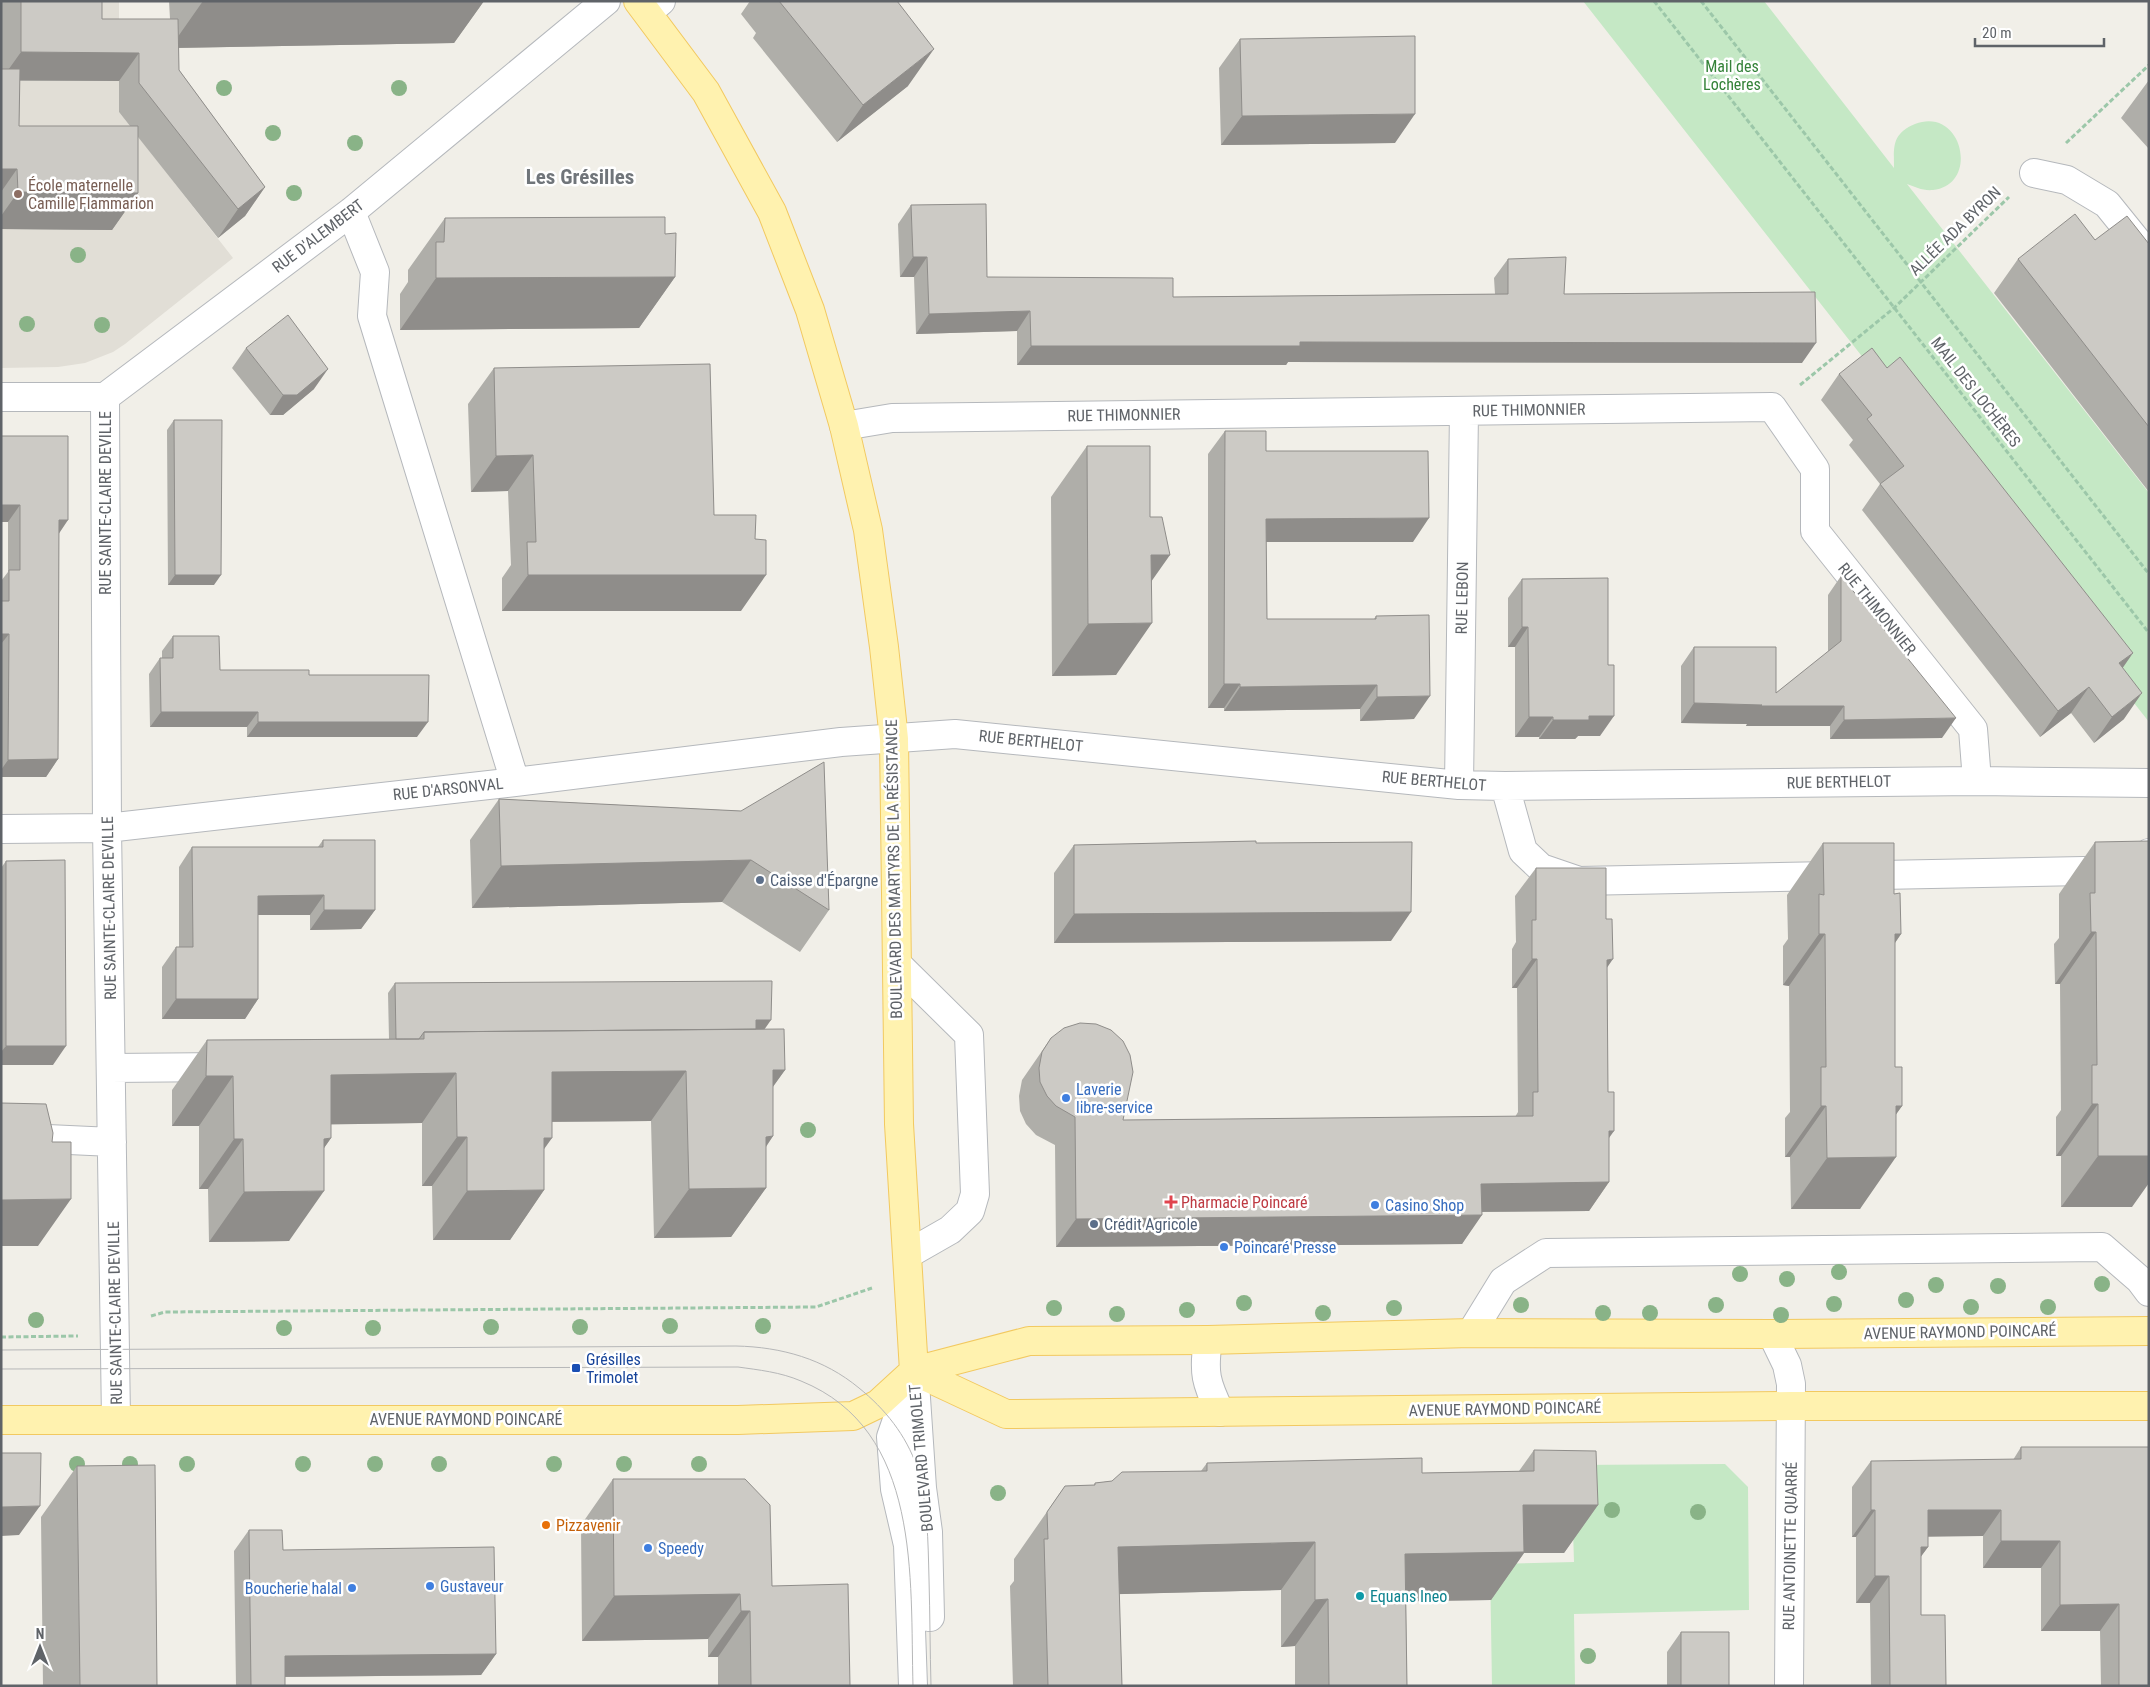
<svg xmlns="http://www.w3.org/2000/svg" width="2150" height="1687" viewBox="0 0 2150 1687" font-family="'Roboto Condensed',sans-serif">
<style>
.education{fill:#e1ded6}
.green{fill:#c5e8c5}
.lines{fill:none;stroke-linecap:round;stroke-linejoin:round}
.minor-casing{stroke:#b5b8bc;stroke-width:30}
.major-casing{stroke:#f2c960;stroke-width:30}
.path{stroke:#9cc7a9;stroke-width:3;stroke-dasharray:5 2.5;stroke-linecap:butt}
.minor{stroke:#fff;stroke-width:28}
.major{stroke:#fff2af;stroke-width:28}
.tram{stroke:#b6b7b8;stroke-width:1}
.tree{fill:#89b387}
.wall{fill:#afaea9;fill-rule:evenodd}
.shaded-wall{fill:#8f8d8a}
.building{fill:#cccac5;stroke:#8f8d8a}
.education-dot{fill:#8d6e63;stroke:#fff;stroke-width:2}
.service-dot{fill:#5c6f8a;stroke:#fff;stroke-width:2}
.shop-dot{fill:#3f7fe0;stroke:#fff;stroke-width:2}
.health-dot{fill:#e0444e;stroke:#fff;stroke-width:2}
.transit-dot{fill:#1a4fb4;stroke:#fff;stroke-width:2}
.food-dot{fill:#e8710a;stroke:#fff;stroke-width:2}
.culture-dot{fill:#0f9aa8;stroke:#fff;stroke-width:2}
.labels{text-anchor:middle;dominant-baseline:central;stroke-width:5;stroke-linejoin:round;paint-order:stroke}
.park-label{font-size:16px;fill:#348238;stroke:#fff}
.education-label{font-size:16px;fill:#785e54;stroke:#fff;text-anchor:start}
.street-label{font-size:16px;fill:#5f6368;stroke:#fff}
.service-label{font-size:16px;fill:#4e5e75;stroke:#fff;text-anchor:start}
.shop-label{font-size:16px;fill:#366cbe;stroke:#fff;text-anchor:start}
.health-label{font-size:16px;fill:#be3a42;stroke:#fff;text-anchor:start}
.transit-label{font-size:16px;fill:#164399;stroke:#fff;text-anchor:start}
.food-label{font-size:16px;fill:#c56008;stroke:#fff;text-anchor:start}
.culture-label{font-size:16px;fill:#0d838f;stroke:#fff;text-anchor:start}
.district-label{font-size:21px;font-weight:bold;fill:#70757a;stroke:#fff}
</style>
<rect width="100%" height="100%" fill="#f1efe8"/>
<path class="education" d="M1,1H119V112L233,258L125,344L113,352L85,363L58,367L1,368Z"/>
<path class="green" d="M1583,1H1764L1894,168C1894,148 1891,134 1915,124C1963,106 1980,185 1933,190C1923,191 1915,187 1907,184L2149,493V722Z
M1725,1464L1748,1487L1749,1610L1574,1614L1575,1686H1492L1490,1564L1574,1562L1571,1465Z"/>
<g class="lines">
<g class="minor-casing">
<path id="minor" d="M648,12L661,1
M2034,173L2067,180L2107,204L2149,256
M351,212L375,272L372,316L515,782
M1,397H105L351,212L606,1
M105,397L107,828L116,1419
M844,426L892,418L1772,407L1815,469V531L1973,729L1977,781
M1459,785L1464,411
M1505,786L1523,851L1541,868L1579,881L2136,870L2149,853
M1,829L107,828L515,782L841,742L955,734L1459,785L1505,786L1977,781L2149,783
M897,964L969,1035L975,1194L970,1211L950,1230L908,1254
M111,1068L225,1067
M1,1131L26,1138L112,1142
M1471,1333L1503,1281L1546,1253L2102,1247L2140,1280L2149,1292
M1772,1334L1787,1365L1791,1384L1789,1686
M1208,1340C1203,1373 1206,1383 1220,1412
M915,1383L922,1488L928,1532L930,1617
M913,1686L908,1545L895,1489L891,1437L914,1371"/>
</g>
<g class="major-casing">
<path id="major" d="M638,1L706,92L772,212L810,310L844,426L868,530L884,647L894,739L899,1124L914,1371
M914,1371L1006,1414L1791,1406H2149
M1,1420H738L853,1416L878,1404L914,1371L1029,1341L1208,1340L1471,1333L1772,1334L2149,1331"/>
</g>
<path class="path" d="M1654,1L2149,633
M1701,1L2149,574
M2066,143L2149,65
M1800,385L1894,308L2009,197
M151,1316L165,1312L816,1307L872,1288
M1,1337L78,1336"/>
<use href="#minor" class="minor"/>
<use href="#major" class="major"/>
<path class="tram" d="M1,1350L736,1346C782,1347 824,1359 859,1388C885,1409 906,1435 917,1467C928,1503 928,1542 929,1579C930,1615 930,1650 931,1686
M1,1369L738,1367C759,1370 780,1372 801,1381C922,1430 910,1578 913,1686"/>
</g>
<g class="tree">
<circle cx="224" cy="88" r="8"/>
<circle cx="399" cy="88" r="8"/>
<circle cx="273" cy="133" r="8"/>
<circle cx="355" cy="143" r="8"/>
<circle cx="294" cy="193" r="8"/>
<circle cx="78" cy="255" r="8"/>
<circle cx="27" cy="324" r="8"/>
<circle cx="102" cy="325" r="8"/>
<circle cx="808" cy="1130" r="8"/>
<circle cx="1839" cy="1272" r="8"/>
<circle cx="1740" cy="1274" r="8"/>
<circle cx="1787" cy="1279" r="8"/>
<circle cx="2102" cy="1284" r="8"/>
<circle cx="1936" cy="1285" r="8"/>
<circle cx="1998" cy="1286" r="8"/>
<circle cx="1906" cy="1300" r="8"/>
<circle cx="1244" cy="1303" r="8"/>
<circle cx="1834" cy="1304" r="8"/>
<circle cx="1521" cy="1305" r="8"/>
<circle cx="1716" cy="1305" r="8"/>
<circle cx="1971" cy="1307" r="8"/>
<circle cx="2048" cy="1307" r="8"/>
<circle cx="1054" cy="1308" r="8"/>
<circle cx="1394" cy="1308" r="8"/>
<circle cx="1187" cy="1310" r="8"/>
<circle cx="1323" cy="1313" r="8"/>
<circle cx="1603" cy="1313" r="8"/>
<circle cx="1650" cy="1313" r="8"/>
<circle cx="1117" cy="1314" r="8"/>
<circle cx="1781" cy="1315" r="8"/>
<circle cx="36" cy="1320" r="8"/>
<circle cx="670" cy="1326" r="8"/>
<circle cx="763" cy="1326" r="8"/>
<circle cx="491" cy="1327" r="8"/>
<circle cx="580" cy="1327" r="8"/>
<circle cx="284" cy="1328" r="8"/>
<circle cx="373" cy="1328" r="8"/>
<circle cx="77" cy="1464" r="8"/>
<circle cx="130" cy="1464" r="8"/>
<circle cx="187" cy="1464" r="8"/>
<circle cx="303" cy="1464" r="8"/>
<circle cx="375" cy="1464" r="8"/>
<circle cx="439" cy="1464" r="8"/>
<circle cx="554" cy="1464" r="8"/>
<circle cx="624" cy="1464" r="8"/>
<circle cx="699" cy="1464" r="8"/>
<circle cx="998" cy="1493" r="8"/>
<circle cx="1612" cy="1510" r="8"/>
<circle cx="1698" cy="1512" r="8"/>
<circle cx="1588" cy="1656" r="8"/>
</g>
<path class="wall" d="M1,1H102V19H170L169,1H484L454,43L178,48L179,70L265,187L245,216L218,238L138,137V193L112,230L1,229ZM20,81H119V112L130,126H19Z
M750,1H897L908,86L837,142L753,38L756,33L741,14Z
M1240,39L1395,143L1221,145L1219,68Z
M2149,80V149L2121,118Z
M911,205L987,277L1173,297L1495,294L1494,278L1508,259L1564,294L1802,363L1288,362L1286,365H1017V331L916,334L914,277H900L898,224Z
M445,218L665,234L675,277L639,328L400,330V294L408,282V270Z
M2095,240L2149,244V492L1994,293L2018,259Z
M246,348L314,389L283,415H270L232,368Z
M494,368L714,515L741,611H502V578L511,565L508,491L471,492L468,404Z
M1839,374L2123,668L2124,719L2094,743L2071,713L2040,737L1862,510L1880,484L1849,445L1853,440L1821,400Z
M174,420L214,585H168L167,430Z
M1225,431L1266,451L1413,542H1266L1267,619H1374L1376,616L1414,719L1360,721V709L1224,711V708H1208V454Z
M1,436L59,534L58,759L46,777H1V581L8,572V522H1Z
M1087,446L1150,517L1152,581L1116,675L1052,676L1051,497Z
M1841,576L1942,738L1830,739V726H1746L1747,724L1681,723V666L1694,647L1776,693L1828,652V595Z
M1522,579L1600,736H1578L1575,739H1539V737H1515V647H1508V598Z
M173,636L220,670L309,675L417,737H247V727H150L149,674L160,658H162V651Z
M499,799L741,811L829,910L800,952L722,902L472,908L470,840Z
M323,840L375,910L361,929L310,930V915H258V999L245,1019H162V967L176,947H179V867L192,847H318Z
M2095,842L2132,1207H2061V1156H2056V1117L2061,1110L2060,984H2055L2054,944L2059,938V894Z
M1256,843L1391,941L1054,943V873L1074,845Z
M1823,843L1894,894L1901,934L1895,943V1067L1902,1106L1896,1114L1860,1209H1791L1790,1157H1785V1118L1790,1112L1789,986L1783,985V946L1788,939L1787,895Z
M6,861L53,1065H1V868Z
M1536,868L1606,919L1609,1182L1589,1211L1482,1212L1462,1244L1056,1247L1055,1145L1036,1135L1026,1124L1020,1111L1019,1096L1022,1080L1051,1038L1123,1120L1515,1117L1518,1112L1517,988H1512V949L1516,942L1515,896Z
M395,983L764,1029L785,1070L773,1086V1136L766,1147V1188L731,1237L654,1238L651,1121L552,1122L544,1148V1190L510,1240H433L432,1186H422V1123L331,1124V1138L324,1148L289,1241L209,1242L208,1189H199V1126H172V1090L207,1040L389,1039L388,993Z
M2021,1447H2149V1686H2101L2100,1631H2041V1568H1983V1536H1928V1547L1921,1556V1615L1946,1686H1871L1870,1603H1856V1537H1852V1487L1871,1461L2013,1460Z
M1534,1450L1598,1505L1564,1553H1524L1491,1600L1406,1601L1407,1686H1295V1646L1281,1647V1590L1119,1594L1122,1686H1013L1010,1586L1014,1581V1559L1065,1486L1094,1485L1095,1483L1201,1471L1207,1463L1422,1473L1519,1471Z
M77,1466L157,1686H43L41,1517Z
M613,1479L772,1586L850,1686H718V1657H708V1639L582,1641L581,1525Z
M249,1530L283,1550L496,1654L481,1675L285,1677V1686H236L234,1551Z
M1681,1632L1729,1686H1667V1652Z"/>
<path class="shaded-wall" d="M203,1H484L454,43L170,48Z
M934,49L908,86L837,142L863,105Z
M21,52L139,53L119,81L1,80Z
M1415,114L1395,143L1221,145L1242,116Z
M1,169H17L1,192Z
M265,187L245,216L218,238L238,209Z
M18,192L138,193L112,230L1,229V216Z
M913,257H927L914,277H900Z
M675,277L639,328L400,330L436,278Z
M1030,311L1017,331L916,334L929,314Z
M1300,342L1816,343L1802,363L1288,362L1286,365H1017L1031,346Z
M328,369L314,389L283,415H270L283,395Z
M533,455L508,491L471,492L496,456Z
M1,505H20L8,522H1Z
M1429,518L1413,542H1249L1266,519Z
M59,520H68L56,538Z
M1151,555H1170L1134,606Z
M175,575H221L214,585H168Z
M528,575H766L741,611H502Z
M1152,623L1116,675L1052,676L1088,624Z
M1522,627H1528L1515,647H1508Z
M1,634H9L1,644Z
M2133,653L2115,679L2119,663Z
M1224,684H1240L1224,708H1208Z
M1377,685L1360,709L1224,711L1240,687Z
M2089,687L2071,713L2040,737L2058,711Z
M2142,693L2124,719L2094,743L2112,717Z
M1430,696L1414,719L1360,721L1377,697Z
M1694,703L1762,705L1844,706L1830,726H1746L1747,724L1681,723Z
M161,712H258L247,727H150Z
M1589,716H1614L1600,736H1578L1575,739H1539L1553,720Z
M1529,717H1553L1539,737H1515Z
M1956,718L1942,738L1830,739L1844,720Z
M258,722H428L417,737H247Z
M58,759L46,777H1V770L8,760Z
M751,860L722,902L472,908L501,866Z
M324,895L310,915H245L258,896Z
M324,910H375L361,929L310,930Z
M1411,912L1391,941L1054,943L1074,914Z
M2091,932H2096L2060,984H2055Z
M1819,934H1825L1789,986L1783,985Z
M1895,934H1901L1865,986Z
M1532,959H1537L1517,988H1512Z
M1613,959L1593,988L1607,960Z
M176,999H258L245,1019H162Z
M756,1020H771L764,1030H749Z
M6,1046H66L53,1065H1V1052Z
M773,1070H785L750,1119Z
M686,1071L651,1121L518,1122L552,1072Z
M456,1073L422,1123L296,1125L331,1075Z
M206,1076H233L199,1126H172Z
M2092,1104H2098L2061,1156H2056Z
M1821,1106H1826L1790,1157H1785Z
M1896,1106H1902L1866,1157Z
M1609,1131H1614L1594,1159Z
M773,1136L739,1186L766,1137Z
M457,1137H467L432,1186H422Z
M331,1138L296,1188L324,1139Z
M544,1138H552L517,1187Z
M234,1139H243L208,1189H199Z
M2098,1156H2149V1183L2132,1207H2061Z
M1896,1157L1860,1209H1791L1827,1158Z
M1609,1182L1589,1211L1461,1212L1481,1184Z
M766,1188L731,1237L654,1238L689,1189Z
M544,1190L510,1240H433L467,1191Z
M324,1191L289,1241L209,1242L244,1192Z
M71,1199L38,1246H1V1200Z
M1482,1215L1462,1244L1056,1247L1076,1219Z
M1523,1505H1598L1564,1553H1524L1491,1600L1372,1602L1405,1554Z
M40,1506L19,1535L1,1536V1507Z
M1871,1510H1875L1856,1537H1852Z
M1928,1510H2001L1983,1536L1910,1537Z
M2001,1541H2060L2041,1568H1983Z
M1315,1542L1281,1590L1085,1595L1118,1547Z
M1921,1547H1928L1909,1573Z
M1875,1576H1889L1870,1603H1856Z
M740,1594L708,1639L582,1641L614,1596Z
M1328,1599L1295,1646L1281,1647L1315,1600Z
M2119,1604L2100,1631H2041L2060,1605Z
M741,1611H750L718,1657H708Z
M496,1654L481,1675L270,1677L285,1656Z"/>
<path class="building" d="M21,1H102V19H178L179,70L265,187L238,209L139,83V53L21,52Z
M779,1H897L934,49L863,105Z
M1415,36V114L1242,116L1240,39Z
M1,69H20L19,126H138V193L18,192L17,169H1Z
M986,204L987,277L1173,278V297L1508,294V259L1566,257L1564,294L1815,292L1816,343L1300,342V346H1031L1030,311L929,314L927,257H913L911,205Z
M2075,214L2095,240L2127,216L2149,244V427L2018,259Z
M665,217V234L676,233L675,277L436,278V242H444L445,218Z
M288,315L328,369L297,395H283L246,348Z
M1872,348L1887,368L1900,357L2133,653L2119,663L2142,693L2112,717L2089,687L2058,711L1880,484L1904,466L1867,419L1872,415L1839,374Z
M710,364L714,515H756L755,539L766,540V575H528L527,542H536L533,455L496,456L494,368Z
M174,420H222L221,575H175Z
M1225,431H1266V451H1428L1429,518L1266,519L1267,619H1376V616L1429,615L1430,696L1377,697V685L1240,687V684H1224Z
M1,436H68V520H59L58,759L8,760L9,634H1V601H9V570H20V505H1Z
M1087,446H1150V517H1162L1170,555H1151L1152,623L1088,624Z
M1841,576L1956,718L1844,720V706H1760L1762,705L1694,703V647H1776V693L1841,641Z
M1608,578V665H1614V716H1589V720H1553V717H1529L1528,627H1522V579Z
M173,636H219L220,670H309V675H429L428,722H258V712H161L160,658H173Z
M824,762L829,910L751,860L501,866L499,799L741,811Z
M323,840H375V910H324V895L258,896V999H176V947H193L192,847H323Z
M1256,841V843L1412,842L1411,912L1074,914V845Z
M2149,841V1156H2098V1104H2092V1065H2097L2096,932H2091L2090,893H2095V842Z
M1823,843H1894V894L1900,893L1901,934H1895V1067H1902V1106H1896V1157L1827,1158L1826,1106H1821V1067H1826L1825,934H1819V894L1824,895Z
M65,860L66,1046H6V861Z
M1536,868H1606V919H1612L1613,959L1607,960L1608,1092H1614V1131H1609V1182L1481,1184L1482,1215L1076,1219L1075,1117L1056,1106L1047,1096L1040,1082L1039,1068L1042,1052L1051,1038L1064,1028L1080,1023L1096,1024L1111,1030L1123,1041L1130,1055L1133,1072L1123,1120L1533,1116V1092H1538L1537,959H1532V920H1536Z
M772,981L771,1020H756V1029L424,1032L419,1039H396L395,983Z
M784,1029L785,1070H773V1136L766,1137V1188L689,1189L686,1071L552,1072V1138H544V1190L467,1191V1137H457L456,1073L331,1075V1138L324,1139V1191L244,1192L243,1139H234L233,1076H206L207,1040L424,1039V1032Z
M1,1103L46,1104L53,1133L52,1142H71V1199L1,1200Z
M2021,1447H2149V1686H2119V1604L2060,1605V1541H2001V1510H1928V1547H1921V1615H1945L1946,1686H1890L1889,1576H1875V1510H1871V1461L2021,1459Z
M1534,1450L1596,1451L1598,1505H1523L1524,1552L1405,1554L1407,1686H1329L1328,1599L1315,1600V1542L1118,1547L1122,1686H1048L1044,1539H1048L1047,1512L1065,1486L1095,1485V1483L1112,1481L1122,1472L1207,1471V1463L1422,1458V1473L1534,1471Z
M1,1453H41L40,1506L1,1507Z
M155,1465L157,1686H80L77,1466Z
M613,1479H745L770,1505L772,1586L848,1584L850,1686H751L750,1611H741L740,1594L614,1596Z
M249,1530H282L283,1550L494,1547L496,1654L285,1656V1686H251Z
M1681,1632H1729V1686H1681Z"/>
<circle class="education-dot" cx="18" cy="194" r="5"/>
<g class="service-dot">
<circle cx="760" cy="880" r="5"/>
<circle cx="1094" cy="1224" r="5"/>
</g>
<g class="shop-dot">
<circle cx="1066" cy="1098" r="5"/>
<circle cx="1375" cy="1205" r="5"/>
<circle cx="1224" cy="1247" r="5"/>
<circle cx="648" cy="1548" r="5"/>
<circle cx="430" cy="1586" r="5"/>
<circle cx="352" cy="1588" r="5"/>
</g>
<path class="health-dot" d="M1168.5 1194.5h5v5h5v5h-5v5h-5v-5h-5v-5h5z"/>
<rect class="transit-dot" x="571" y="1363" width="10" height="10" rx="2.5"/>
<circle class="food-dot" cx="546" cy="1525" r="5"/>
<circle class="culture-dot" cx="1360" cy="1596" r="5"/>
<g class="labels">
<g class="park-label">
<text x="1732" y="66">Mail des<tspan x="1732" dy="18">Lochères</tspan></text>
</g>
<g class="education-label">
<text x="28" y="185">École maternelle<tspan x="28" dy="18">Camille Flammarion</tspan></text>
</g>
<g class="street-label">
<text transform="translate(1955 231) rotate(-44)">ALLÉE ADA BYRON</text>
<text transform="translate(318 236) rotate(-37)">RUE D'ALEMBERT</text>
<text transform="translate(1976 392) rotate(52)">MAIL DES LOCHÈRES</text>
<text transform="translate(1529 410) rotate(-1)">RUE THIMONNIER</text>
<text transform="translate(1124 415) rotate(-1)">RUE THIMONNIER</text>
<text transform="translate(105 503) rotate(-90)">RUE SAINTE-CLAIRE DEVILLE</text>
<text transform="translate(1462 598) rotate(-89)">RUE LEBON</text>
<text transform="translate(1877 609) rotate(51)">RUE THIMONNIER</text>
<text transform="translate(1031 741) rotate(6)">RUE BERTHELOT</text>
<text transform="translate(1434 781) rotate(5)">RUE BERTHELOT</text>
<text transform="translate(1839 782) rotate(-1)">RUE BERTHELOT</text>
<text transform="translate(448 789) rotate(-6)">RUE D'ARSONVAL</text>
<text transform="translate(894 869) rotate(-91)">BOULEVARD DES MARTYRS DE LA RÉSISTANCE</text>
<text transform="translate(109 908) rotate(-91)">RUE SAINTE-CLAIRE DEVILLE</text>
<text transform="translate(115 1313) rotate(-91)">RUE SAINTE-CLAIRE DEVILLE</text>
<text transform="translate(1960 1332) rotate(-1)">AVENUE RAYMOND POINCARÉ</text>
<text transform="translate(1505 1409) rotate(-1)">AVENUE RAYMOND POINCARÉ</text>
<text x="466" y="1419">AVENUE RAYMOND POINCARÉ</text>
<text transform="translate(921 1458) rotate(-95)">BOULEVARD TRIMOLET</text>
<text transform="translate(1790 1546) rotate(-89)">RUE ANTOINETTE QUARRÉ</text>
</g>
<g class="service-label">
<text x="770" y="880">Caisse d'Épargne</text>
<text x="1104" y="1224">Crédit Agricole</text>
</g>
<g class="shop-label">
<text x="1076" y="1089">Laverie<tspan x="1076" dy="18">libre-service</tspan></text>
<text x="1385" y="1205">Casino Shop</text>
<text x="1234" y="1247">Poincaré Presse</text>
<text x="658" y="1548">Speedy</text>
<text x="440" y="1586">Gustaveur</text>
<text x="342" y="1588" text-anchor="end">Boucherie halal</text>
</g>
<g class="health-label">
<text x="1181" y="1202">Pharmacie Poincaré</text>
</g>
<g class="transit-label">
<text x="586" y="1359">Grésilles<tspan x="586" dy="18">Trimolet</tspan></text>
</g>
<g class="food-label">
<text x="556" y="1525">Pizzavenir</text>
</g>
<g class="culture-label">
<text x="1370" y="1596">Equans Ineo</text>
</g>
<g class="district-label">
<text x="580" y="177">Les Grésilles</text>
</g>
</g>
<rect width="2150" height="1687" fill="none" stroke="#5f6368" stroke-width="5"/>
<g transform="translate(40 1647)" stroke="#ffffff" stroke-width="4" paint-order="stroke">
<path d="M0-4L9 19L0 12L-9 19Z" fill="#5f6368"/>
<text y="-8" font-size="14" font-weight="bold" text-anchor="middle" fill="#5f6368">N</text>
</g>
<path d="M1975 38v8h129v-8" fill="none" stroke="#5f6368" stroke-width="2.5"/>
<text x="1982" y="38" font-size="15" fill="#5f6368" stroke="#ffffff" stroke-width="4" paint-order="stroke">20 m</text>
</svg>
